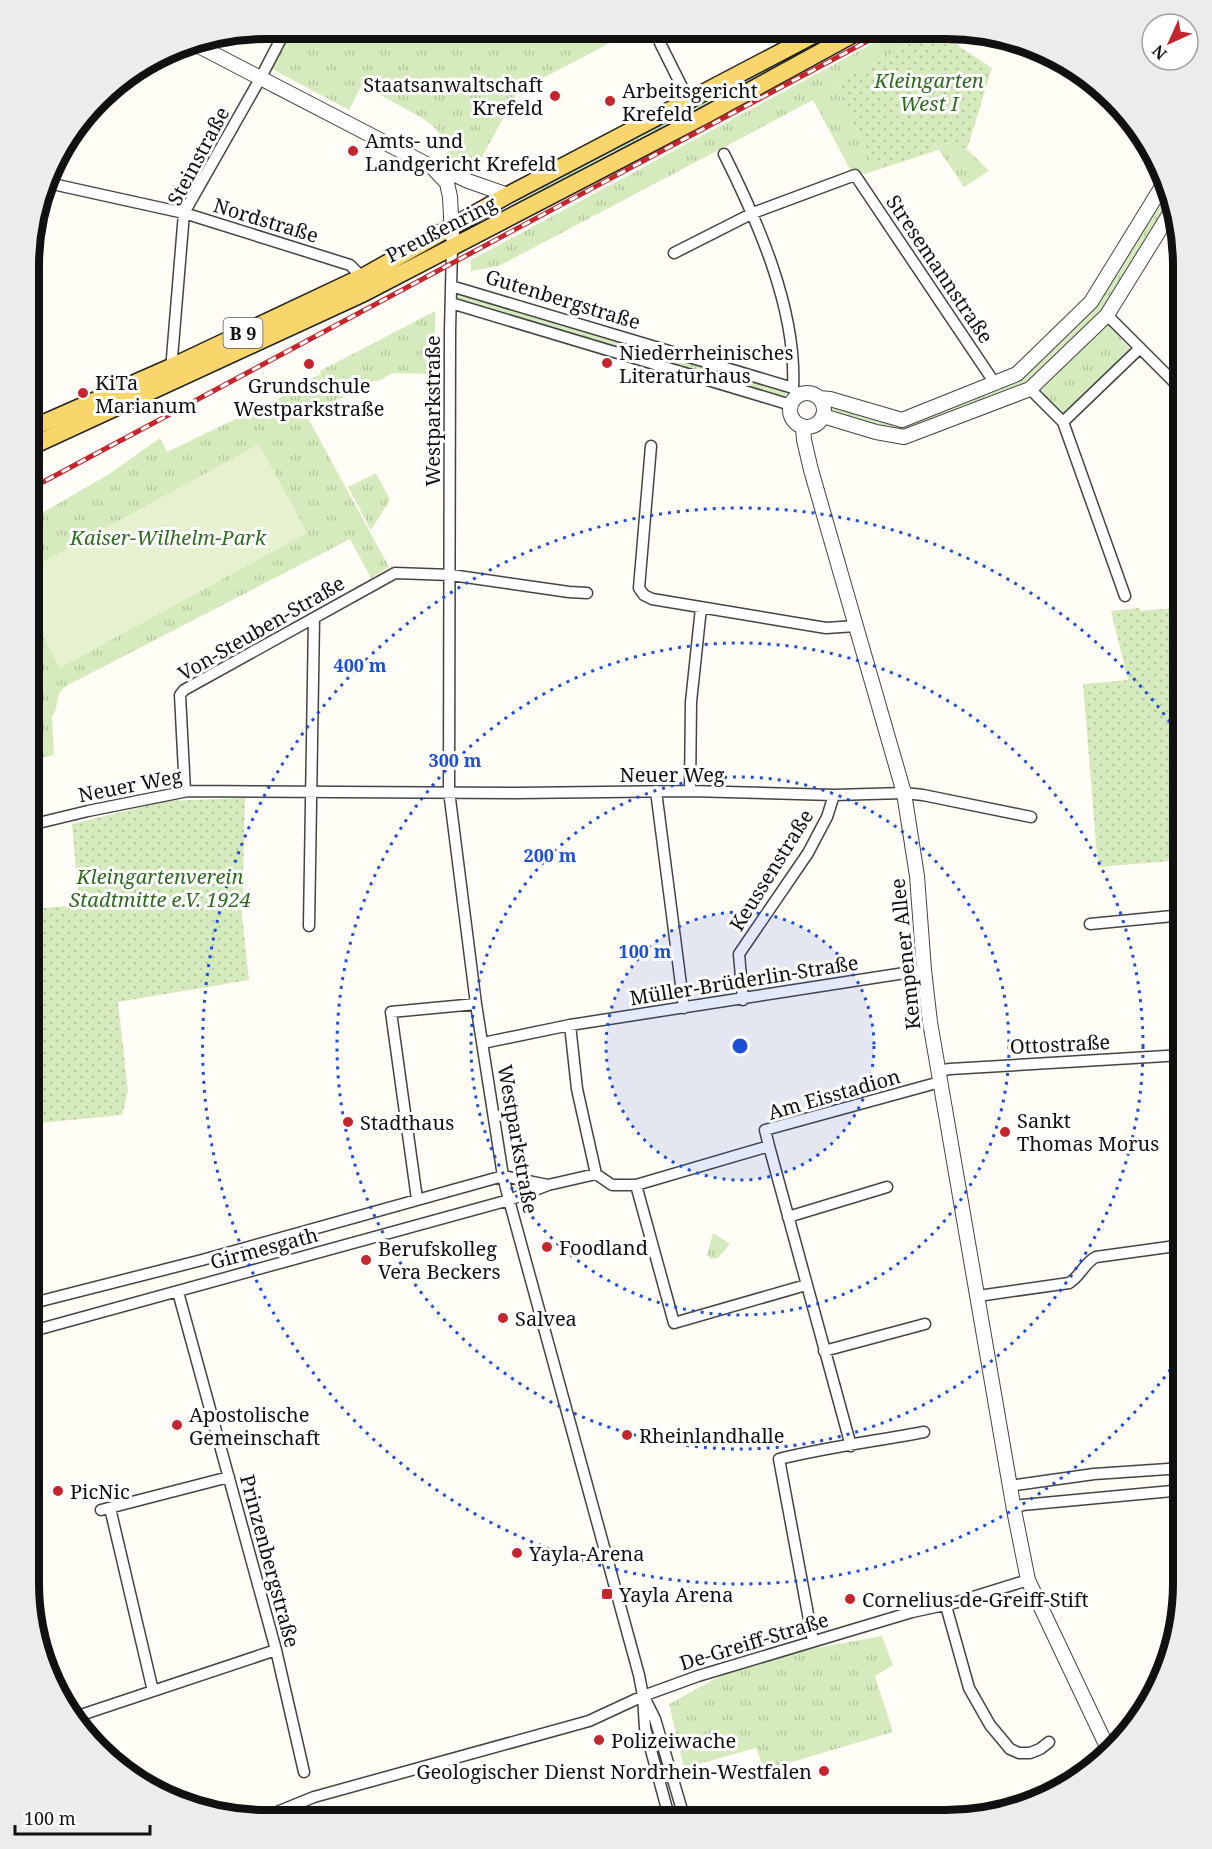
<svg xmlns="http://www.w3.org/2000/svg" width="1212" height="1849" viewBox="0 0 1212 1849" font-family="'Noto Serif',serif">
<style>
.grass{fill:url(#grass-tufts)}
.garden{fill:url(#garden-dots)}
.pitch{fill:#e6f2cf}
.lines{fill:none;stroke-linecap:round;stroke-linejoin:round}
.minor-casing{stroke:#444;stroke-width:13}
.tertiary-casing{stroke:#444;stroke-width:16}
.primary-casing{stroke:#222;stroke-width:19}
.minor{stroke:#fff;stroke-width:10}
.tertiary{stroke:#fff;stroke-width:14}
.primary{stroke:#f9d66b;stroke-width:16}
.rail-casing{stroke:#c4262e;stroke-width:5}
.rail{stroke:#fff;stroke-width:3;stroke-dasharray:9;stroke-linecap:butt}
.ring{fill:none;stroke:#1d4ed8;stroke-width:3;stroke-dasharray:3 6}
.poi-dot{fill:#c4262e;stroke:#fff;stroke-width:2}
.labels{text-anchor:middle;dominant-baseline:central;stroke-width:6;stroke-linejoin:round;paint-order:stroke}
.shield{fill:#fff;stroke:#585858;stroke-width:1.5}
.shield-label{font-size:18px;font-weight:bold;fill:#111}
.park-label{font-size:20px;font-style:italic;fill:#2f6b1f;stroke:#fff}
.poi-label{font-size:20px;fill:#111;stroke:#fff;text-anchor:start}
.street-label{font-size:20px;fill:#111;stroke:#fff}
.rim{fill:none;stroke:#111;stroke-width:8}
.centre{fill:#1d4ed8;stroke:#fff;stroke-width:3}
.ring-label{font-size:18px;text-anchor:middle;font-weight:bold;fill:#1d4ed8;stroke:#fff;stroke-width:6;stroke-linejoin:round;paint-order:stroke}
</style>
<defs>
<pattern id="grass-tufts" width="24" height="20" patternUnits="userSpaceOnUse" patternTransform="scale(1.5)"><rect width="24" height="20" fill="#d5ebbd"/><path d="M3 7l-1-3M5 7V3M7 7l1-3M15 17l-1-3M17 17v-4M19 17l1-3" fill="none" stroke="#b6c8a1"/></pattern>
<pattern id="garden-dots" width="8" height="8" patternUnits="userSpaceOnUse" patternTransform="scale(1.5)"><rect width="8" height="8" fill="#d5ebbd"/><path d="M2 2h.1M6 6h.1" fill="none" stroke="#b6c8a1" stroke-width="1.8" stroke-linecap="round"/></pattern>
</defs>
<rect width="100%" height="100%" fill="#fffdf5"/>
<path class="grass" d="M291,29H575L613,38L612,42L518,91L471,177L442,162L450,147L436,129L424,119L362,85L349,110L270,68Z
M836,30H850L811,53L477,225L543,187Z
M898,30H934L834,85L877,170L865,174L851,171L813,100L499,266L471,271V260Z
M941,142L967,149L989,171L964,187L935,144Z
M1167,186L1171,204L1105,310L1109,326L1131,350L1063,418L1030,386L904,434L828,413L830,404L902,420L1019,370L1093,304Z
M457,289L781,388L788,392L783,398L456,300Z
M435,311V374L392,373L381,380L369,382L308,418L389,567L371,578L350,539L68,685C52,695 61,706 52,716L54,755L30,760V520L109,474L160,438L167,452L285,395L284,393L321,374L320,371Z
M376,473L390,500L371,530L348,487Z
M713,1233L730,1244L718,1258L711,1259L707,1255Z
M882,1636L893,1665L875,1676L893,1732L765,1770L756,1748L684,1768L669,1704L750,1660Z"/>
<path class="garden" d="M934,30H943L952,42L992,68L967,149L941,142L935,144L938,150L877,170L834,85Z
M1183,607V860L1098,867L1083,684L1128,680L1111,611L1139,608L1141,611Z
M245,798L242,916L249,980L118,1002L128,1091L122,1115L29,1124V945L34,944V909L79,905L72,824L167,801Z"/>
<path class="pitch" d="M259,444L307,533L60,668L30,614V569Z"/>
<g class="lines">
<g class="minor-casing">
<path id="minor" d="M665,30L660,43L689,101
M724,154C758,222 797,310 793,388
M48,183L184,213L350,265L362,277
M452,247L450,331L449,791L476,1004L503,1176L509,1200L639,1675L643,1696L645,1728L670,1820
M674,253L753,213L855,175L994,382
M451,286L793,388L798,396
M451,303L791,405
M1140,348L1183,391
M171,370L184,213L260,79L286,29
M1030,389L1063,422L1125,596
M1063,422L1140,348L1107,315
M651,446L639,588L644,595L652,599L826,628L856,626
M185,791L180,695L184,690L395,573L451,575L569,592L587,593
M656,791L684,1008
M690,791L691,702L701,608
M30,825L88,811L188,791L517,793L690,791L834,795L904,793L923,795L1031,817
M1090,924L1183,915
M309,926L314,618
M743,1000L739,954L808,853L827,817L834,795
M570,1025L577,1089L596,1174
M483,1043L570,1025L924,970
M938,1071L950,1069L1183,1055
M769,1146L851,1446
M636,1185L674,1323L806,1285
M417,1199L391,1012L476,1004
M788,1217L887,1187
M178,1292L276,1650L304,1772
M978,1296L1069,1283C1080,1277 1084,1263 1096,1257L1183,1245
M29,1304L202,1260L503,1176L548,1185
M29,1332L509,1200L548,1185L596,1174L612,1185H636L769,1146L765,1130L940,1082
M824,1351L925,1324
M1009,1486L1094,1474L1183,1468
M110,1508L153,1691
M101,1510L229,1477
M1014,1510L1022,1505L1183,1490
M946,1606L969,1688L990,1725L1010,1749L1019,1753H1030L1040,1749L1049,1742
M813,1641L779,1459C827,1447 876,1441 924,1432
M646,1701L655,1719L685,1820
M72,1718L276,1650
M260,1819L314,1797L589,1721L643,1696L698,1676L912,1612L954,1603L1028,1580"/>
</g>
<g class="tertiary-casing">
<path id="tertiary" d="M189,41L432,167L441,168L468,181L508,195
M433,168L447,183L450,197L452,236
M790 410a17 17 0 1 1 34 0a17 17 0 1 1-34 0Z
M819,398L830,399L902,420L1017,374L1091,302L1166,180
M823,416L876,432L904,437L1030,389L1107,315L1172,210
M803,427L804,440L811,470L904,793L917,876L924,970L930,1022L1014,1510L1028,1580L1110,1753"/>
</g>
<g class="primary-casing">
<path id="primary" d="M30,429L171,367L366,275L508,195L823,30
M30,447L364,293L702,117L861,30"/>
</g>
<use href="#minor" class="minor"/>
<use href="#tertiary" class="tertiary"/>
<use href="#primary" class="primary"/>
<g class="rail-casing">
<path id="rail" d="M30,489L888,30"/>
</g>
<use href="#rail" class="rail"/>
</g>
<circle cx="740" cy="1046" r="134" fill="#1d4ed8" fill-opacity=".12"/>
<g class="ring">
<circle cx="740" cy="1046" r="134"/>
<circle cx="740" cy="1046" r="269"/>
<circle cx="740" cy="1046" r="403"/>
<path d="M1181 1355A538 538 0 1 1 1181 737"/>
</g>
<g class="poi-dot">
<circle cx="555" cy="96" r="6"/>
<circle cx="610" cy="101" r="6"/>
<circle cx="353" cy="151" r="6"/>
<circle cx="607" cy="363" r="6"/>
<circle cx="309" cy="364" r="6"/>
<circle cx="83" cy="393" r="6"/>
<circle cx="348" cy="1122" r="6"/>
<circle cx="1005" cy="1132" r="6"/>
<circle cx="547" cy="1247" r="6"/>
<circle cx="366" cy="1260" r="6"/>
<circle cx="503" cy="1318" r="6"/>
<circle cx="177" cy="1425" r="6"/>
<circle cx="627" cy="1435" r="6"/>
<circle cx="58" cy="1491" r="6"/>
<circle cx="517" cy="1553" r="6"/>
<rect x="601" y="1588" width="12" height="12" rx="3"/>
<circle cx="850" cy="1599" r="6"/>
<circle cx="599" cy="1740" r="6"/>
<circle cx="824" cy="1771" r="6"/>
</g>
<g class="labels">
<rect class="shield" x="223.5" y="318" width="39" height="30" rx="4.5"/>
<g class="shield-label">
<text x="243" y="333">B 9</text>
</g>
<g class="park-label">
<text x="929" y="80">Kleingarten<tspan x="929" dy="23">West I</tspan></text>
<text x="168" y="537">Kaiser-Wilhelm-Park</text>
<text x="160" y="876">Kleingartenverein<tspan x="160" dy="23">Stadtmitte e.V. 1924</tspan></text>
</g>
<g class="poi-label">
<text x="543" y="84" text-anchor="end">Staatsanwaltschaft<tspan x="543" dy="23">Krefeld</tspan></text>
<text x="622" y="90">Arbeitsgericht<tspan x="622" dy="23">Krefeld</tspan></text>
<text x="365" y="140">Amts- und<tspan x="365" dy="23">Landgericht Krefeld</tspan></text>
<text x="619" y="352">Niederrheinisches<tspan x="619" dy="23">Literaturhaus</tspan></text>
<text x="95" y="382">KiTa<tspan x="95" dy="23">Marianum</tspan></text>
<text x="309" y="385" text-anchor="middle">Grundschule<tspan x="309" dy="23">Westparkstraße</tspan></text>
<text x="1017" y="1120">Sankt<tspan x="1017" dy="23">Thomas Morus</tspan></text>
<text x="360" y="1122">Stadthaus</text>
<text x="559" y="1247">Foodland</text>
<text x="378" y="1248">Berufskolleg<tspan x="378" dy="23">Vera Beckers</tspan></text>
<text x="515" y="1318">Salvea</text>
<text x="189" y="1414">Apostolische<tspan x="189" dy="23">Gemeinschaft</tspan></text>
<text x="639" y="1435">Rheinlandhalle</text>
<text x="70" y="1491">PicNic</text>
<text x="529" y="1553">Yayla-Arena</text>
<text x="619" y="1594">Yayla Arena</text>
<text x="862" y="1599">Cornelius-de-Greiff-Stift</text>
<text x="611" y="1740">Polizeiwache</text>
<text x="812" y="1771" text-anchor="end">Geologischer Dienst Nordrhein-Westfalen</text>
</g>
<g class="street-label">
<text transform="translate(198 156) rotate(-62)">Steinstraße</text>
<text transform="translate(266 220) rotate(17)">Nordstraße</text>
<text transform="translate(441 229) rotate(-27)">Preußenring</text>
<text transform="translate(940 269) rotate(56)">Stresemannstraße</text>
<text transform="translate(563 299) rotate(17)">Gutenbergstraße</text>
<text transform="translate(432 411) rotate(-90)">Westparkstraße</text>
<text transform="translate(261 628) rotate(-30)">Von-Steuben-Straße</text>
<text x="672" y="774">Neuer Weg</text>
<text transform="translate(130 785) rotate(-11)">Neuer Weg</text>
<text transform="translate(771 870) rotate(-58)">Keussenstraße</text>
<text transform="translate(905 954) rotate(-96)">Kempener Allee</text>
<text transform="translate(744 980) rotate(-9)">Müller-Brüderlin-Straße</text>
<text transform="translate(1060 1044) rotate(-3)">Ottostraße</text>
<text transform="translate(834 1094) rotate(-16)">Am Eisstadion</text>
<text transform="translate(518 1139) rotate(80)">Westparkstraße</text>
<text transform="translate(264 1248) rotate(-15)">Girmesgath</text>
<text transform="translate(270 1561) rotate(75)">Prinzenbergstraße</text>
<text transform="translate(754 1641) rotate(-17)">De-Greiff-Straße</text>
</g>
</g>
<path d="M0 0H1212V1849H0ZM266 39H946A227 227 0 0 1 1173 266V1583A227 227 0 0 1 946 1810H266A227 227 0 0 1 39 1583V266A227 227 0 0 1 266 39Z" fill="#ececec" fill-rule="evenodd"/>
<path class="rim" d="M266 39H946A227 227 0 0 1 1173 266V1583A227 227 0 0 1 946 1810H266A227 227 0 0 1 39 1583V266A227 227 0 0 1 266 39Z"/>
<circle cx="740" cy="1046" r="9" class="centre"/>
<g class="ring-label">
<text x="360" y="672">400 m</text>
<text x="455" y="767">300 m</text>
<text x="550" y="862">200 m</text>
<text x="645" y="958">100 m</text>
</g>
<g transform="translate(1170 42) rotate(225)"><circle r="28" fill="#ffffff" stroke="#a0a0a0" stroke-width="1.5"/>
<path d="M0-4.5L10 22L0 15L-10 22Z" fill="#c4262e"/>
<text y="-9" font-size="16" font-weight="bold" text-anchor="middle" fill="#111111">N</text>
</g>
<path d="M15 1825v9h135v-9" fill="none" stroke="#111111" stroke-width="3"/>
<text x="24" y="1825" font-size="18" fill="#111111" stroke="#ffffff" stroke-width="4.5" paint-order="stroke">100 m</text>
</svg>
